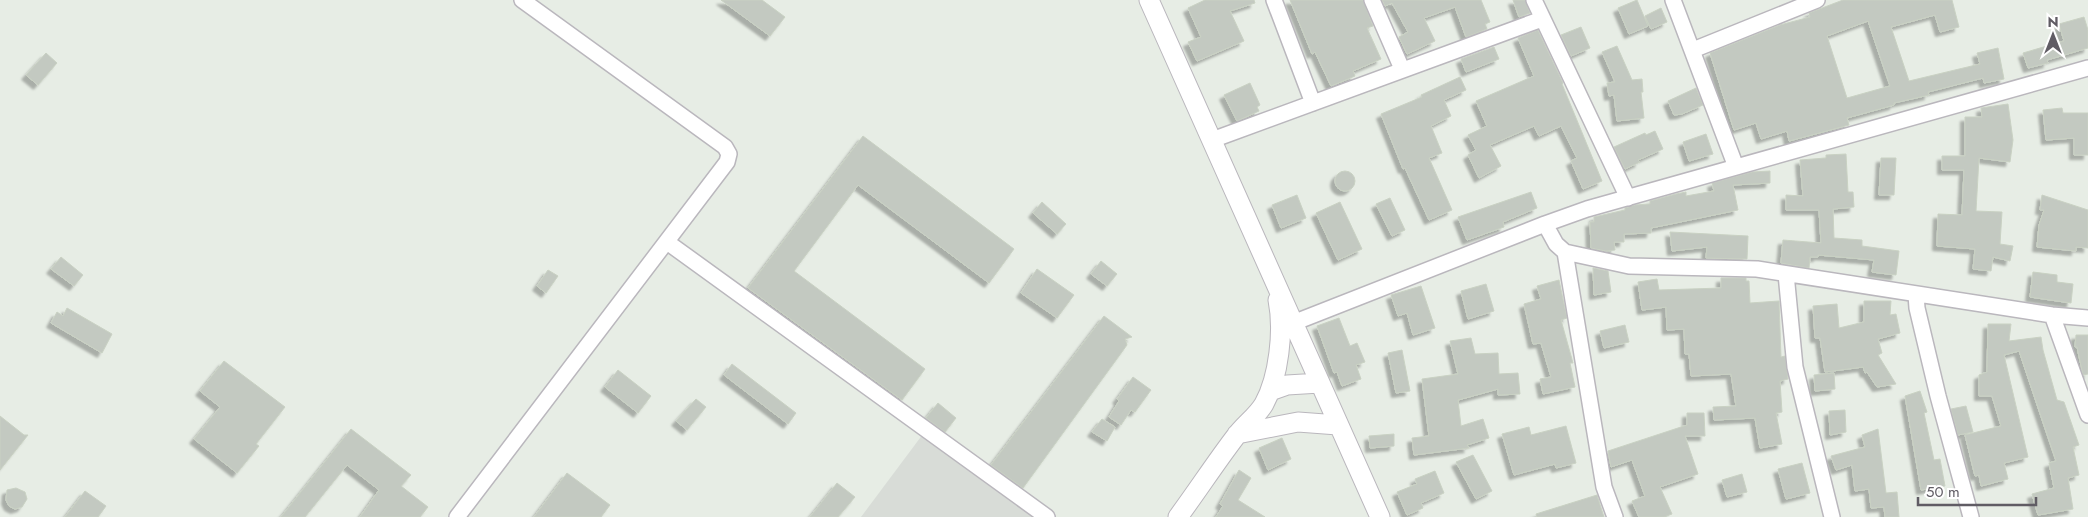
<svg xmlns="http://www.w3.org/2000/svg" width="2088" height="517" viewBox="0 0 2088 517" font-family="Jost,sans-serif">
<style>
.industrial{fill:#d8dcd7}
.building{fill:#c3c9c1;stroke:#c9d1c3;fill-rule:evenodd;filter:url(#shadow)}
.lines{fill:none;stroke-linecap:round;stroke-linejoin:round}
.minor-casing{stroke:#bab7bd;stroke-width:18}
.tertiary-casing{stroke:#bab7bd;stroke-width:21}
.minor{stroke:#fff;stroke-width:15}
.tertiary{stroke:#fff;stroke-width:19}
</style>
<defs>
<filter id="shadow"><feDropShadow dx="-4.5" dy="4.5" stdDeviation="1" flood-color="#0004"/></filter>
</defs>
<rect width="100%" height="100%" fill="#e7ede5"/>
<path class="industrial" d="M923,434L1036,517H861Z"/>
<path class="building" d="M721,0H762L785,17L770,36Z
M1205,0H1254L1255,3L1230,11L1244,41L1197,61L1188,42L1201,37L1188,8Z
M1290,0H1363L1373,26L1367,28L1381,59L1353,71L1355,76L1331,86L1315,52L1312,54Z
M1382,0H1481L1490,22L1485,24L1487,29L1466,37L1455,7L1424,18L1435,41L1407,54L1399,37L1408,32L1392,3L1385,6Z
M1513,0H1525L1530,13L1519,17Z
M1637,0L1648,26L1629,34L1618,8Z
M1843,0H1952L1959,27L1940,32L1935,15L1891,27L1909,81L1980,64L1977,53L1998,48L2004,79L1984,83L1983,78L1928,92L1929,95L1894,103V105L1847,118L1849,125L1789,141L1787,131L1761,139L1756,123L1734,130L1710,53L1780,25L1810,17L1809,13ZM1868,21L1890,86L1847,98L1827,36Z
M1661,8L1667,22L1651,29L1645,16Z
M2084,17L2088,30V48L2047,60L2048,63L2028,68L2023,53L2064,41L2059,24Z
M1581,27L1590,48L1571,56L1561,35Z
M1538,30L1563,83L1562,84L1602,181L1583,189L1571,161L1577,158L1561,126L1539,136L1534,126L1490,145L1501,166L1479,178L1468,155L1476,150L1468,135L1487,126L1476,101L1534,76L1518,38Z
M1617,46L1632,80L1642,79L1643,92H1641L1644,118L1617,121L1614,95L1609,96L1607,83L1615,82L1602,52Z
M1494,47L1499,59L1466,72L1461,59Z
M46,53L57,63L38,85L26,75Z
M1460,77L1466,90L1444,100L1451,116L1431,126L1442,153L1429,158L1452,210L1429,220L1405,168L1403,169L1381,114L1422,97L1421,95Z
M1250,83L1260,105L1257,107L1259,111L1237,121L1224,95Z
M1696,88L1703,105L1682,114L1674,115L1668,101Z
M2008,104L2013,140L2010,162L1979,158L1976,211L2002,212L2000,244L2013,246L2010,261L1993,257L1991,271L1973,269L1975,249L1937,246L1938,214L1962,215L1964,170H1942V156H1965V117H1982L1981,108Z
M2062,108L2063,113H2088V155H2074V138L2046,140L2043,110Z
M1655,131L1663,149L1638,160L1640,162L1625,169L1614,147L1645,133L1646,135Z
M1706,134L1713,154L1689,161L1683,142Z
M863,136L1014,249L989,283L858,185L794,271L925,369L902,400L748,288Z
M1846,154L1848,192H1853L1854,207L1833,209L1834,238L1862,240V246L1899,251L1896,275L1872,272L1874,260L1818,255V257H1810L1809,268L1781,263L1783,240L1821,243L1819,210H1786V195L1803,196L1800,160L1826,158V155Z
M1881,158H1896L1894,195H1879Z
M1770,171V183L1733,185L1738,210L1651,228V233L1624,234V242H1614L1615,250L1606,251L1591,248L1590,222H1594V217L1625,210V208L1635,205L1650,204V201L1676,194L1686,192V196L1714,191L1712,183L1752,172Z
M1335 181a10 10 0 1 1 20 0a10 10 0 1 1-20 0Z
M1531,192L1537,208L1503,222L1504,227L1467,240L1458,217Z
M1297,195L1306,218L1281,228L1272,205Z
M2042,195L2088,210V248L2076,247V251L2037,247L2039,225L2044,210H2040Z
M1390,198L1405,230L1392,236L1376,204Z
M1042,202L1066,224L1057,234L1033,213Z
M1340,202L1362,249L1338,260L1316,213Z
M1670,232L1748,236L1747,259L1706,258L1707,247L1672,251Z
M61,257L83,275L74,286L51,269Z
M1101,261L1117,274L1107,286L1091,274Z
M1593,268L1608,271L1611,292L1594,295Z
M1037,269L1074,295L1057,318L1021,293Z
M548,270L558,276L546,293L537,286Z
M2033,272L2057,275V282L2073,284L2071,303L2030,297Z
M1721,278H1746V281H1749L1750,303L1779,301L1781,357L1785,356L1788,379L1780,381L1782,412L1776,413L1782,444L1760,448L1755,418L1714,420L1713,407L1736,406L1731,374L1691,376L1689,354H1685L1684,329L1667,330L1666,307L1642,310L1638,282L1657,279L1659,290L1721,288Z
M1559,280L1567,318L1561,320L1573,363H1570L1575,387L1543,394L1540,379L1551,377L1541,343L1533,344L1524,304L1541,299L1537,286Z
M1486,284L1494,311L1468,319L1461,291Z
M1421,286L1435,328L1413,335L1407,313L1398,316L1391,295Z
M1864,301H1891L1890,315L1896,314L1900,333L1878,339L1882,353L1878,355L1896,384L1877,387L1867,372L1865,373L1863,367L1825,372L1820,338H1815L1813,306L1837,304L1839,328L1864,322Z
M67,308L112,334L102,353L51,323L57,312L63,316Z
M1104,316L1132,337L1125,339L1127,345L1023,488L991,465Z
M1339,318L1350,346L1357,343L1365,362L1356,365L1361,379L1342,386L1337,372L1334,373L1317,326Z
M1988,324H2011L2009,341L2041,337L2043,350L2057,400L2064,402L2079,445L2073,447L2079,475L2068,478L2073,509L2038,515L2032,494L2054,488L2049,463L2056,461L2019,351L2004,355L2028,457L2004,463L2008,479L1981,486L1979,475L1975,476L1965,435L2001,426L1992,396H1979V375L1987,372Z
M1625,325L1629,342L1604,348L1600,331Z
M2076,335H2088V374L2083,375L2077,347H2075Z
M1471,338L1475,354L1498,353L1499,374L1518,373L1520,394L1498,395V389L1458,400L1461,426L1483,419L1489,438L1467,445L1469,448L1414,455L1412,438L1429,436L1422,379L1458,374L1450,341Z
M1402,350L1410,391L1396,393L1388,353Z
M224,361L285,407L256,444L259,446L237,473L194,439L220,407L200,391Z
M732,364L796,413L788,424L724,375Z
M618,370L651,396L638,413L605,387Z
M1834,373L1835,389L1815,391L1814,375Z
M1133,377L1151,390L1135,412L1131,410L1121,425L1109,417L1119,401L1117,399Z
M1920,391L1927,412L1924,413L1934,460L1940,459L1945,486L1921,490L1905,396Z
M696,399L706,407L687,430L676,421Z
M938,403L956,418L945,432L926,418Z
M1966,406L1973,432L1958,435L1951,409Z
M1845,410L1846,432L1830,435L1829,411Z
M1687,413H1704L1705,436H1685L1698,474L1660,487L1672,514L1664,517H1639L1632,501L1645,496L1632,460L1611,467L1608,451L1687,425Z
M0,416L24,435H28L0,470Z
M1102,419L1115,427L1107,441L1092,432Z
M1566,426L1576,463L1556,468L1555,464L1514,475L1502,434L1529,427L1531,435Z
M351,429L411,475L401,486L428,507L420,517H360L379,490L347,465L305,517H281Z
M1878,429L1886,493L1897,492L1899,517H1885L1884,507L1871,508L1869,489L1855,491L1852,465L1836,470L1831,456L1865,447L1862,435Z
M1394,434V446L1370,448L1369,436Z
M1282,438L1291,459L1268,470L1259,448Z
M1473,455L1492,491L1476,499L1456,462Z
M1802,463L1810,493L1786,499L1778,469Z
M1239,470L1251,478L1238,500L1265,517H1216L1223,506L1220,504Z
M1435,471L1444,493L1421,503L1423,508L1407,515L1397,492L1417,484L1415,479Z
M567,473L610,505L601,517H534Z
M1742,474L1747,492L1727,497L1722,480Z
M837,483L855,497L838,517H810Z
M16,488L25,492L27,499L22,507L15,509L9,506L6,500L7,490Z
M85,491L106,506L98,517H65Z
M1597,495L1604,517H1537L1536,514Z"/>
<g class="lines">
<g class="minor-casing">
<path id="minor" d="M1274,0L1313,103
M1372,0L1402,69
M1534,0L1628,198
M1673,0L1736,167
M1693,50L1817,0
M1212,140L1542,19
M1545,224L1556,244L1565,252L1629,266L1757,269L2052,315L2088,318
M667,242L1047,517
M1565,252L1604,487L1615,517
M1786,274L1795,367L1832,517
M1916,295L1917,308L1938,396L1971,517
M2052,315L2088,415
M1293,323L1545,224L1587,209L2088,68
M457,517L727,162L729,154L725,147L522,0"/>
</g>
<g class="tertiary-casing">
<path id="tertiary" d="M1149,0L1380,517
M1270,391L1287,385L1320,383
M1237,434L1298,422L1338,425
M1178,517C1198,490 1216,462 1236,436C1244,425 1257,416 1264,404C1279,377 1284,330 1278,300"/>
</g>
<use href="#minor" class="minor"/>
<use href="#tertiary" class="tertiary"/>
</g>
<g transform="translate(2053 35)" stroke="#ffffff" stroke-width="4" paint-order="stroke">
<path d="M0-4L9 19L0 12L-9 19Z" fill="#605c64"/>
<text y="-8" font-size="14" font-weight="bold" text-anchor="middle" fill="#605c64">N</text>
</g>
<path d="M1918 497v8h118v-8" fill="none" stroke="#605c64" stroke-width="2.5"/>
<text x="1926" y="497" font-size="15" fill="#605c64" stroke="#ffffff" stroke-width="4" paint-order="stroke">50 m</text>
</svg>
